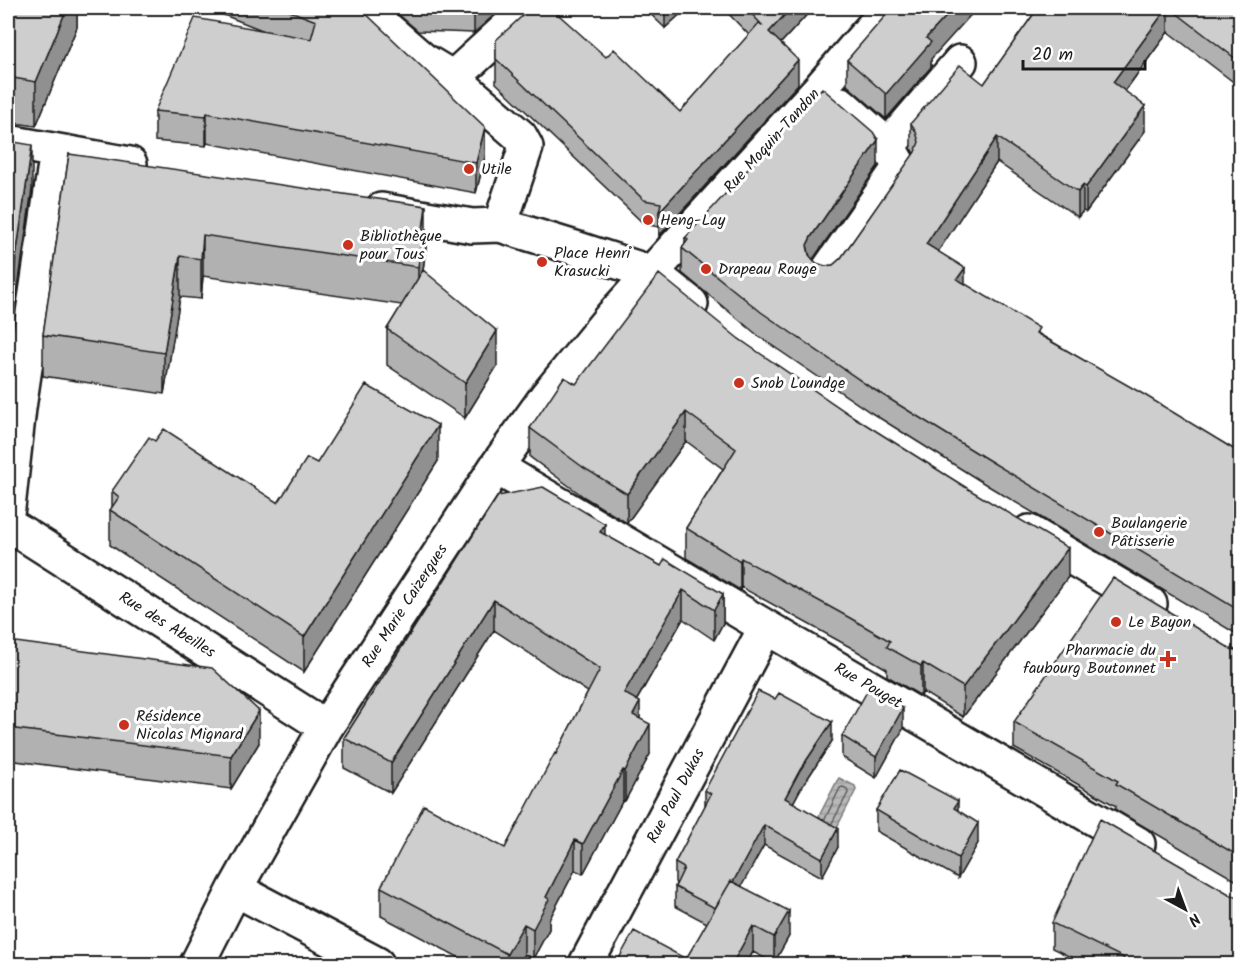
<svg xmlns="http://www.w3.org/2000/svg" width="1248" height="972" viewBox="0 0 1248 972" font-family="Kalam,sans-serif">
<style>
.water{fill:url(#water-rules);stroke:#7a7a7a;stroke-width:1.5}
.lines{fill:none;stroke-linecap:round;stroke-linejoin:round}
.shore{stroke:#5a5a5a;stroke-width:1.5}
.street-casing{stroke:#1c1c1c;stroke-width:38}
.street{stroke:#fff;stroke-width:33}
.wall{fill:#b1b1b1;stroke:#1c1c1c;stroke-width:1.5}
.shaded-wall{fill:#909090;stroke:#1c1c1c;stroke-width:1.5}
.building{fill:#cecece;stroke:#1c1c1c;stroke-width:1.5}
.poi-dot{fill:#c8321e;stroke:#fff;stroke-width:2}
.labels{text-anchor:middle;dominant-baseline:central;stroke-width:6;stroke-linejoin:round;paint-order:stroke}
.street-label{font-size:16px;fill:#1c1c1c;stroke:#fff}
.poi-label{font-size:16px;fill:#1c1c1c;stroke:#fff;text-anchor:start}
</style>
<defs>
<pattern id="water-rules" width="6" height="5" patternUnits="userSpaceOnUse" patternTransform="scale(1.5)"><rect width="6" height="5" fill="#b8b8b8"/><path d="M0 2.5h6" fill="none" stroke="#9e9e9e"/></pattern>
</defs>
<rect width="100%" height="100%" fill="#fff"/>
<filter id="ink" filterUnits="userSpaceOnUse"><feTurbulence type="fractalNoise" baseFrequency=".0167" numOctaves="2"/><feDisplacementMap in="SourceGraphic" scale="12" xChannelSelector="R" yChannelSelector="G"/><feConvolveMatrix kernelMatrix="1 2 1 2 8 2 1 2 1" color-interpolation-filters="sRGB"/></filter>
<g filter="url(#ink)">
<path class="water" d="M839,778L855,786L856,790L836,829L817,820L837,781Z"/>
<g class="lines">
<path class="shore" d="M825,819L840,788L843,787L847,789L848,793L832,823"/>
<g class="street-casing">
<path id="street" d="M363,8L423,60L453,78L520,136L526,147L500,225
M453,78L529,8
M8,142L130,164
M888,146L960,62
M381,210L472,226L500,225L575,248L652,273L691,304
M826,273L900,167L888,146L841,104
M496,467L766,627L1138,844
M8,508L19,408L57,151
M8,524L326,727
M1029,532L1150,604
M235,889L377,964
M197,964L235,889L326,727L496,467L546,397L612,316L821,87L889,8
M586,964L766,627"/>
</g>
<use href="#street" class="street"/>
</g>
<path class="wall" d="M8,8H77V27L36,126L8,122Z
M206,8H360L485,157L476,193L207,143L206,146L155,141V111L262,30Z
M391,8H502L474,33L418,31Z
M644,8H687L665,28Z
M723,8H813L781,43L798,84L659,236V227L644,224L496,83V40L606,57L680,112L749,35Z
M1038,8H1240V87L1168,32L1125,91L1145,131L1086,212L1083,211L1078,217L997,162L938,251L965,284L1039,334L1240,453V636L990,487L870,412L761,338L682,273V248L685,243V238L878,166L813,259L816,263L825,266L833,265L841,258L914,154L911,148V123L984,84Z
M931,59V67L886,119L847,85V60Z
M69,154L426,247L423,270L497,366L465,418L387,365V329L402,305L203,276L201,299L180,297L164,394L43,376V335Z
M739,339L1068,577L963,717L923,692L921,696L887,676V669L850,647L741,587L740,590L686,558V528L723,469L686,441L627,523L584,497L530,457V428L576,384Z
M155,441L278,503L317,463L438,461L304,672L110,545V510L112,508V491Z
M498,496L605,535L661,566L723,594V623L714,640L683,619L637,700L640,719L650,754L625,801L623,800L583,874L575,870L549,920V929L533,959L524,954L518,964H471L381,916V887L505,848L556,754L588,692L494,630L391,793L344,768V738Z
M8,641L259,743L231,789L8,760Z
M1231,649L1240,651V883L1116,810V806L1014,748V722Z
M903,729L876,778L842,757V736Z
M832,741L800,790L793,803L838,847L822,877L764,845L741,886L789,936L774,963L753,952L746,964H616L686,959L707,923L675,906V887L676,883L675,882V863L705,806V790Z
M876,810L958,811L978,843L958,878L876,831Z
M1052,923L1240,964H1085L1052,948Z"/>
<path class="shaded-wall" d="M67,8H77V27L36,126V82Z
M474,8H502L474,33Z
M665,8H687L665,28Z
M791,8H813L769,56V32Z
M954,8H977L931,59V67L886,119V94L926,38Z
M1167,8H1168V32L1113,107V82Z
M798,60V84L659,236V212Z
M1145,106V131L1086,212V187Z
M207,113V143L206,146V116Z
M485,127V157L476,193V163Z
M997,137V162L926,270V244Z
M878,140V166L811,262L807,245L811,237Z
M32,145V189L8,358V313Z
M1083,185V211L1078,217V192Z
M426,206V247L418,307V267Z
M203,235V276L201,299V259Z
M180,256V297L164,394V353Z
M965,268V293L957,279Z
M497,331V366L465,418V383Z
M686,412V441L627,523V494Z
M438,425V461L304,672V637Z
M605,524V554L600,532Z
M1068,548V577L963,717V687Z
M741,558V587L740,590V561Z
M683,590V619L624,722V693Z
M723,594V623L714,640V610Z
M494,600V630L391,793V763Z
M923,663V692L921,696V666Z
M640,702V731L633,715Z
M903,708V729L876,778V757Z
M259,711V743L231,789V756Z
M832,722V741L800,790L785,818V798L800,770Z
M650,724V754L625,801V771Z
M623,770V800L583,874V844Z
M958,801V822L954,808Z
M978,823V843L958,878V858Z
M764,825V845L718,929V909Z
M838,828V847L822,877V858Z
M575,840V870L549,920V929L533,959V929L546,897Z
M789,911V936L774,963V937Z
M524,924V954L518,964H507V954Z
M753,926V952L746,964H732Z"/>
<path class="building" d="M8,8H67L36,82L8,77Z
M282,8H360L485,127L476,163L207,113L206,116L155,111L195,18L311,39L316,21Z
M531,8H551L606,57L614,49L680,112L759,23L763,26L746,8H791L769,32L798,60L659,212L661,203L644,200L496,59V40Z
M892,8H954L926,38L931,42L886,94L847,60Z
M1038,8H1167L1113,82L1145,106L1086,187L1083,185L1078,192L997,137L926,244L965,268L957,279L1039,328L1036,333L1143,394L1240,453V611L990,461L870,387L761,312L682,248L688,240L685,238L822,88L873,132L878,140L811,237L807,245L809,255L816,263L825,266L833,265L841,258L915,152L919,142L916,132L911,123L960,65L984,84Z
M1170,8H1240V62Z
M8,141L32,145L8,313Z
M69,154L426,206L418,267L203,235L201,259L180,256L164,353L43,335Z
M423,270L497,331L465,383L387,329Z
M659,274L739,339L849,414L970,490L1068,548L963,687L923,663L921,666L887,647L890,641L850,618L741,558L740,561L686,528L736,449L686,412L627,494L584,468L530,428L564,377L576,384Z
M366,385L438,425L304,637L110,510L119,497L112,491L149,437L155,441L164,429L278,503L307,458L317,463Z
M543,487L605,524L600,532L661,566L665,559L723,594L714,610L683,590L624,693L640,702L633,715L650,724L625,771L623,770L583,844L575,840L546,897L549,899L533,929L524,924L507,954L381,887L424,805L505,848L555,753L556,754L600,669L494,600L391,763L344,738L498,496Z
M1113,578L1231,649L1240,651V857L1116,784L1118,781L1014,722Z
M8,641L212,668L259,711L231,756L8,728Z
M869,688L903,708L876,757L842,736Z
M758,691L775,699L779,693L832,722L800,770L785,798L838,828L822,858L764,825L733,882L731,881L715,908L675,887L684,868L675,863L711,794L705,790Z
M900,770L958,801L954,808L978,823L958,858L876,810Z
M1100,819L1231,895L1240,897V964H1121L1124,958L1052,923Z
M731,881L789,911L774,937L753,926L732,964H616L634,931L686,959Z
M234,959L244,964H232Z"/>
</g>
<g class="poi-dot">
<circle cx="469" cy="169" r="6"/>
<circle cx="648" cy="220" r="6"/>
<circle cx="348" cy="245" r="6"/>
<circle cx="542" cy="262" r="6"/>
<circle cx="706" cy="269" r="6"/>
<circle cx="739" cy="383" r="6"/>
<circle cx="1099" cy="532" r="6"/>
<circle cx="1116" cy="622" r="6"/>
<path d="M1165 650h6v6h6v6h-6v6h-6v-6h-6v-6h6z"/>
<circle cx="124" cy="725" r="6"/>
</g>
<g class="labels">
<g class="street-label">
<text transform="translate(772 141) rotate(-48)">Rue Moquin-Tandon</text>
<text transform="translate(405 606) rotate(-57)">Rue Marie Caizergues</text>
<text transform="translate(167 625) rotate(32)">Rue des Abeilles</text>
<text transform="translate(868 686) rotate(30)">Rue Pouget</text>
<text transform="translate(676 796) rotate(-62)">Rue Paul Dukas</text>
</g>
<g class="poi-label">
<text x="481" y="169">Utile</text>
<text x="660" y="220">Heng-Lay</text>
<text x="360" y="236">Bibliothèque<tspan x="360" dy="18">pour Tous</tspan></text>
<text x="554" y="253">Place Henri<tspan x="554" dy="18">Krasucki</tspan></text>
<text x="718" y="269">Drapeau Rouge</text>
<text x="751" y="383">Snob Loundge</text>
<text x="1111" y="523">Boulangerie<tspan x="1111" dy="18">Pâtisserie</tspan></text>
<text x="1128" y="622">Le Bayon</text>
<text x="1156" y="650" text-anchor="end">Pharmacie du<tspan x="1156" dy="18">faubourg Boutonnet</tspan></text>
<text x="136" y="716">Résidence<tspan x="136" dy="18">Nicolas Mignard</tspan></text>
</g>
</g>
<rect width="1248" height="972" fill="none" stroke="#fff" stroke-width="30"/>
<rect x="15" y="15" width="1218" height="942" fill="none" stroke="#1c1c1c" stroke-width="2" filter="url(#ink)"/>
<g transform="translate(1185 909) rotate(139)" stroke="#ffffff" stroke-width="4.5" paint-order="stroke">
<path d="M0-4.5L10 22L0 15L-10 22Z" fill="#1c1c1c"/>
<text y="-9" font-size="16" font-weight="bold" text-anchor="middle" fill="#1c1c1c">N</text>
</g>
<path d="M1023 60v9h122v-9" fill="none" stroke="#1c1c1c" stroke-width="3"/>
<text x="1032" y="60" font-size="18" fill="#1c1c1c" stroke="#ffffff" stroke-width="4.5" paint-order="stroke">20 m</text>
</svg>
